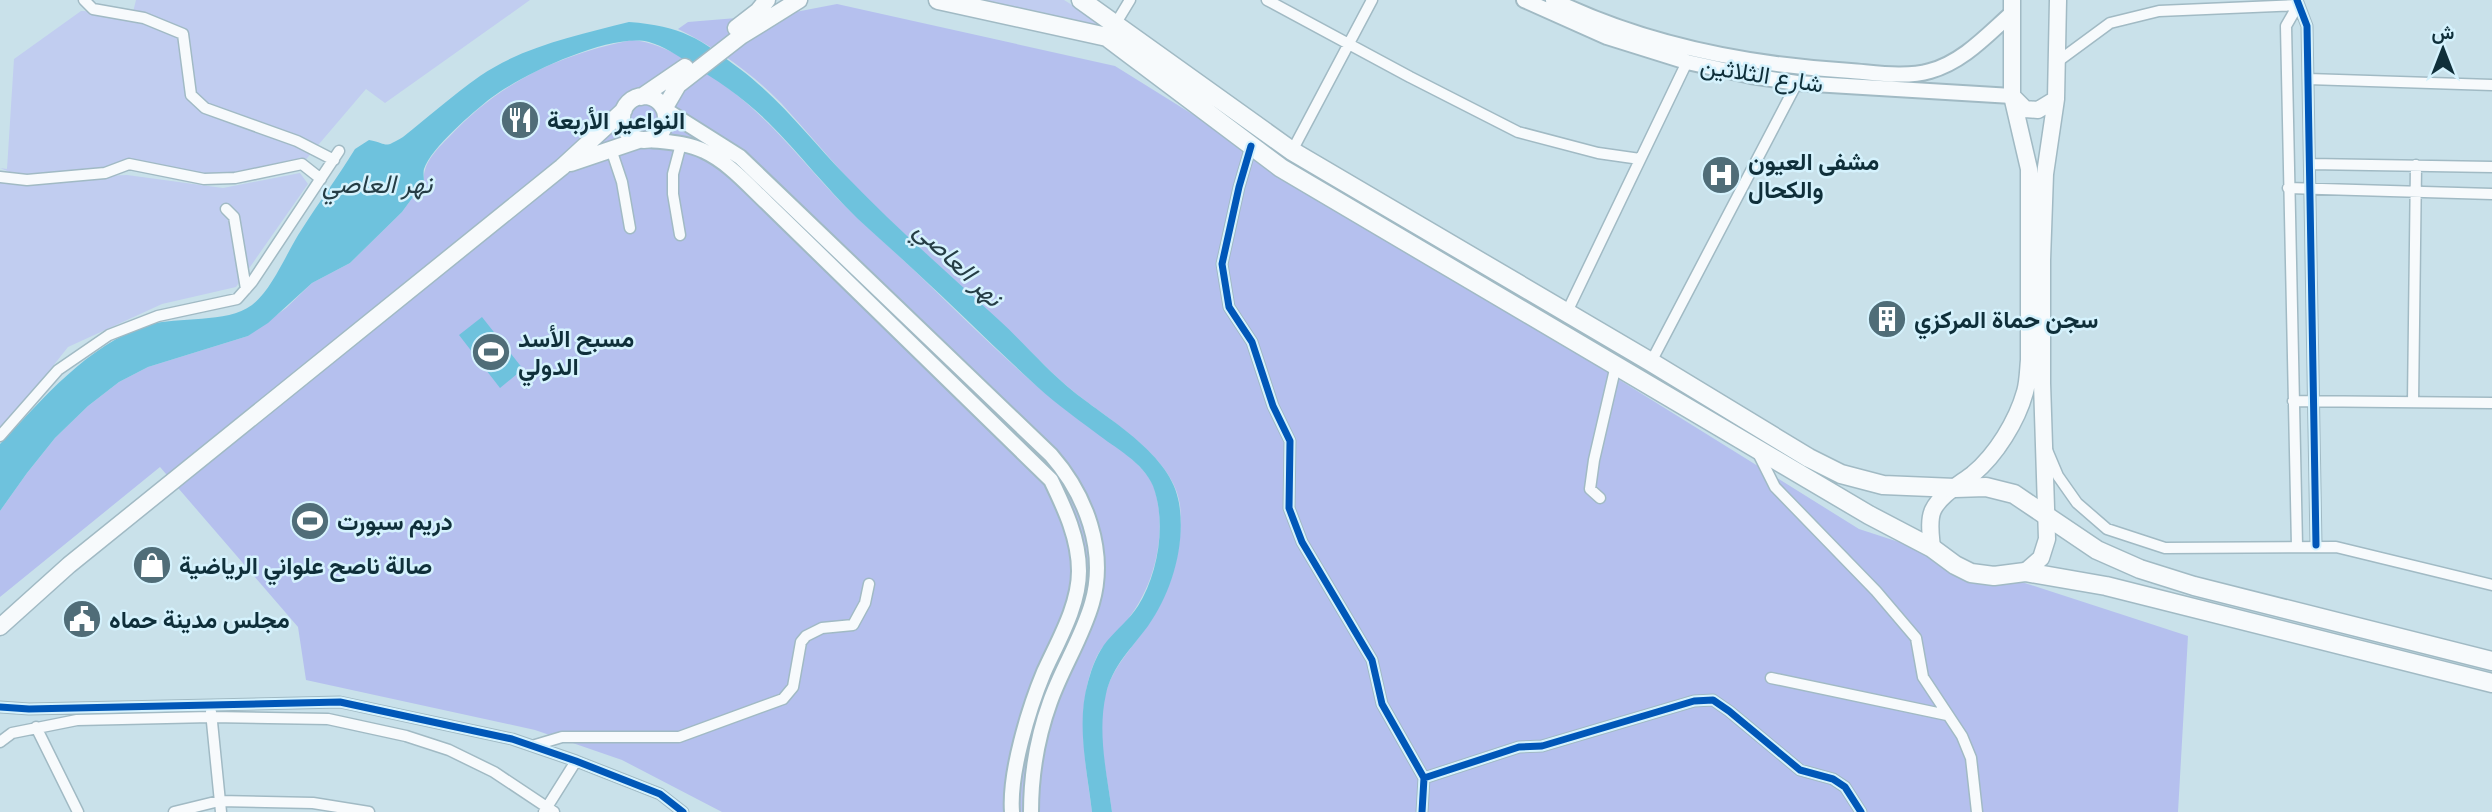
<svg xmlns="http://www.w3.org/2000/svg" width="2492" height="812" viewBox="0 0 2492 812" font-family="'Public Sans',Vazirmatn,sans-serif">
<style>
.green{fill:#c1cdf0}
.forest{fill:#b5c0ee}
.water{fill:#6ec2dd}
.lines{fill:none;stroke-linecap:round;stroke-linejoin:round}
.street-casing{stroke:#a1bac4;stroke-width:13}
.secondary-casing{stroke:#a1bac4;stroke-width:18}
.primary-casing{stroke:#a1bac4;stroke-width:19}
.highway-casing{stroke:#a1bac4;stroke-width:21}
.street{stroke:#f7fafc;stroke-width:10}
.secondary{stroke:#f7fafc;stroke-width:14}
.primary{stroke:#f7fafc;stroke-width:16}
.highway{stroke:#f7fafc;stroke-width:18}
.cycleway-casing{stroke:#d5f2fd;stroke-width:11}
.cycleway{stroke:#0057b8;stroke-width:7}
.labels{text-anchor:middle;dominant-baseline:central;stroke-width:5;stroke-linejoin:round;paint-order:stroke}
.street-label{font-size:24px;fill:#0f2f3a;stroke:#d5f2fd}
.poi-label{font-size:24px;font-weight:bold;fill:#0f2f3a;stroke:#d5f2fd;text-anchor:start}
.water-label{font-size:26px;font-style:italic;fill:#253d45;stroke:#d5f2fd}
</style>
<rect width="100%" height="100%" fill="#c9e1ea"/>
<path class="green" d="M136,0H530L385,103L366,89L302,164L204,179L129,164L55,178L127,175L223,188L300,173L308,184L236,287L162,304L68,347L0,433V181L26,179L0,168L7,169L14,59L81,11L133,12Z
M970,0H1064L1106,26L1104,30Z"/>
<path class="forest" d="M837,4L1115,66L1859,529L2188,636L2178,812H1112C1107,774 1095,730 1106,692C1114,665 1133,647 1148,625C1172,591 1184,546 1180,505C1174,457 1109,420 1074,392C1048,371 1026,346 1001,323C951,276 899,231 851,182C827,156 805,129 781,103C753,74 715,47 678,29L688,22L785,14Z
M632,40C668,43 710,73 738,96C775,126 804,163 837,198C863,224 891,248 918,274C966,320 1013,368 1066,410C1089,428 1142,459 1153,485C1156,492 1158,503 1159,511C1163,551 1150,593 1124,624C1115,635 1104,643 1097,656C1074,705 1085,760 1092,812H722L622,760L535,730L306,680L298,627L160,467L0,597V511L27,473L55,438L88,406L119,382L148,367L248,336L286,308L312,283L350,263L402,212L424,182C422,164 436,150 449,137C500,82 558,55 632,40Z"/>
<path class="water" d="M629,22C682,26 699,38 740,69C781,100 811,140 846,176C895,227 948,273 1000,321C1025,344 1047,370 1074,392C1109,420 1172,455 1179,503C1186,544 1172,592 1148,626C1132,648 1112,666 1106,694C1097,733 1107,774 1112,812H1092C1087,770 1076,723 1088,682C1092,667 1098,652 1107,641C1117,629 1129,620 1138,606C1158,574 1167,523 1153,486C1143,462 1115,448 1096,433C1073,416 1050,399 1030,380C991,344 954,307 915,271C896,253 876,236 857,218C826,188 799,153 768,122C745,99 717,80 689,63C677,55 663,46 649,42C611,32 521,75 491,98C473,112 431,148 424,169C423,172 424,179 424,182L402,212L350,263L312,283L268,323L248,336L148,367L119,382L88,406L55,438L27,473L0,511V444C43,399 87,345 148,325C179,316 226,324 252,305C273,289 287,251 302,229C319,202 338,177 355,149L369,140C389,144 383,149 403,137C428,117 453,95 480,76C524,46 578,35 629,22Z
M482,317L523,369L500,388L459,335Z"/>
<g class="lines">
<g class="street-casing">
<path id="street" d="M84,0L93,9L144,18L183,34L191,95L205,108L297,141L334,160
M1267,0L1410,77L1518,132L1598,153L1640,159
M2297,0L2307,26L2316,545
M1113,28L1130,0
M2057,62L2110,23L2159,11L2298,5
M2308,79L2492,85
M1251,146L1239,187L1222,264L1229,307L1252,342L1273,406L1290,441L1289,508L1302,542L1372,660L1382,704L1424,778
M611,149L622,182L630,228
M1292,151L1372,0
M2310,164L2492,167
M0,177L27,180L105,173L129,164L204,179L235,178L302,164L321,179
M2288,188L2492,194
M226,209L234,217L246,289
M680,235L673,194V174L681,144
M1566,314L1687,62
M1651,362L1797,83
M2293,401L2492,403
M2413,402L2416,165
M0,436L58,370L109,335L158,316L237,299L252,282L339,151
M2047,450L2058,476L2077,503L2107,529L2165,548L2336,547L2492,585
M1758,453L1775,487L1876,591L1916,638L1923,677L1962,736L1971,758L1977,812
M1600,498L1590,489L1594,460L1616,365
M2297,546L2286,26L2298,5
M1771,678L1947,715
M0,707L29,709L340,702L512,739L576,761L660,794L683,812
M211,712L221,812
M36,727L78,812
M0,742L12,733L77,720L211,717L328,719L406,736L449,750L494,772L554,812
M532,746L562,737H679L783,699L793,687L801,642L806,636L822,628L853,625L865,603L869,584
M174,812L219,801L313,803L369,812
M544,812L576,761
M1422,812L1424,778L1519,747L1542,746L1694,701L1713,700L1729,711L1800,770L1833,779L1845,787L1861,812"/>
</g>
<g class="secondary-casing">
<path id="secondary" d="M1524,0L1607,37L1687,62L1751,76L1797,83L2012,96
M1553,0C1646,45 1748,65 1851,71C1876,73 1906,78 1930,71C1963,62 1987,35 2012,13
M664,109L740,157L1051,455C1086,495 1107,551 1092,603C1082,638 1062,668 1050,702C1037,738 1031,774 1031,812
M650,140C667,142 688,143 704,151C728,162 748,185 767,203L1051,480C1065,509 1079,539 1079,571C1079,606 1058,641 1044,672C1029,708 1009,773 1012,812"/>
</g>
<g class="primary-casing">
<path id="primary" d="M736,28L758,11L767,0
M2012,96L2025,109L2038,110L2056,99
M622 118a22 22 0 1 1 44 0a22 22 0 1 1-44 0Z
M641,97L685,67
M664,109L678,85L741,36L799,0
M571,163L639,140
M1932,548C1931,536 1928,521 1933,510C1940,495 1960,484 1973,474C1996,455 2017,421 2025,392C2028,382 2028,370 2029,360V169L2012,96V0
M2025,572L2041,558L2047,539L2042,383V260L2045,174L2056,99L2058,0
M0,627L69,565L562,167L624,110"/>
</g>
<g class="highway-casing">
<path id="highway" d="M938,0L1107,37L1281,168L1869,515L1932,548L1955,565L1971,573L1994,576L2025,572L2106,586L2492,683
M1081,0L1292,151L1651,362L1809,458L1841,474L1883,485L1955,488L1986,487L2014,494L2097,550L2140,569L2194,586L2492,661"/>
</g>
<use href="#street" class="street"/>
<use href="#secondary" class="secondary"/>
<use href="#primary" class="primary"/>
<use href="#highway" class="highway"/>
<g class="cycleway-casing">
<path id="cycleway" d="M2297,0L2307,26L2316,545
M1251,146L1239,187L1222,264L1229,307L1252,342L1273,406L1290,441L1289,508L1302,542L1372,660L1382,704L1424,778
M0,707L29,709L340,702L512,739L576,761L660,794L683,812
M1422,812L1424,778L1519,747L1542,746L1694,701L1713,700L1729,711L1800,770L1833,779L1845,787L1861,812"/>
</g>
<use href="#cycleway" class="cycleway"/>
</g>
<defs>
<g id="restaurant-disc" transform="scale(2.0125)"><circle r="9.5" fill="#506d78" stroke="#d5f2fd"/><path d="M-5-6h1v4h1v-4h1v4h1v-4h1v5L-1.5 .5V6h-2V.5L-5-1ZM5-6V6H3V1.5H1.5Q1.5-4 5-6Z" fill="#fff"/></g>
<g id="hospital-disc" transform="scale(2.0125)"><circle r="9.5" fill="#506d78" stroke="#d5f2fd"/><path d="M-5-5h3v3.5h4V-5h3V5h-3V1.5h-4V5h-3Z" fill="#fff"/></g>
<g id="building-disc" transform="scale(2.0125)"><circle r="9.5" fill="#506d78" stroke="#d5f2fd"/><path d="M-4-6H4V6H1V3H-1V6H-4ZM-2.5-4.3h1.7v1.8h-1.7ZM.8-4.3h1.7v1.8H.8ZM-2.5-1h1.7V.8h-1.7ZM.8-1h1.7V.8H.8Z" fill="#fff"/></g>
<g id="stadium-disc" transform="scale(2.0125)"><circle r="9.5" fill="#506d78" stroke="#d5f2fd"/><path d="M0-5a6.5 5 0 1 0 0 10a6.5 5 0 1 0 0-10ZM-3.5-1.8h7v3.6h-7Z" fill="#fff"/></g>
<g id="shop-disc" transform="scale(2.0125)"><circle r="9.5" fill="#506d78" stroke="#d5f2fd"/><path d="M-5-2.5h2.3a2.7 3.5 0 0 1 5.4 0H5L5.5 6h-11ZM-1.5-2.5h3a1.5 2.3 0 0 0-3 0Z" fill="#fff"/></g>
<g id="civic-disc" transform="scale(2.0125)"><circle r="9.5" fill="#506d78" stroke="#d5f2fd"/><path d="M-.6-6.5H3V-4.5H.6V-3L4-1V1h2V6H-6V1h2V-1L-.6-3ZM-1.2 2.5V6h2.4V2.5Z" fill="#fff"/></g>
</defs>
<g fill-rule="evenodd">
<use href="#restaurant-disc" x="520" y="120"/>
<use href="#hospital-disc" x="1721" y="175"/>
<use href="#building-disc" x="1887" y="319"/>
<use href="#stadium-disc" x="491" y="352"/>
<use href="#stadium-disc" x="310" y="521"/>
<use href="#shop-disc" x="152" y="565"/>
<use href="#civic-disc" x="82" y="619"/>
</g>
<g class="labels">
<g class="street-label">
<text transform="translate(1762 74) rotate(9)">شارع الثلاثين</text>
</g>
<g class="poi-label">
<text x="547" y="120">النواعير الأربعة</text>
<text x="1748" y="161">مشفى العيون<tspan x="1748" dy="28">والكحال</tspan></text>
<text x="1914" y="319">سجن حماة المركزي</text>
<text x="518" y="338">مسبح الأسد<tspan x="518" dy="28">الدولي</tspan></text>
<text x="337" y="521">دريم سبورت</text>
<text x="179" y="565">صالة ناصح علواني الرياضية</text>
<text x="109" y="619">مجلس مدينة حماه</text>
</g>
<g class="water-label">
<text x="377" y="183">نهر العاصي</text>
<text transform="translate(959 263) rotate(44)">نهر العاصي</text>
</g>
</g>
<g transform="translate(2443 49)" stroke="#d5f2fd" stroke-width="5" paint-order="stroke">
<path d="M0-5L12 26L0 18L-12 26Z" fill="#0f2f3a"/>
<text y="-10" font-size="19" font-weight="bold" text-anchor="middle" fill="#0f2f3a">ش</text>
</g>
</svg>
